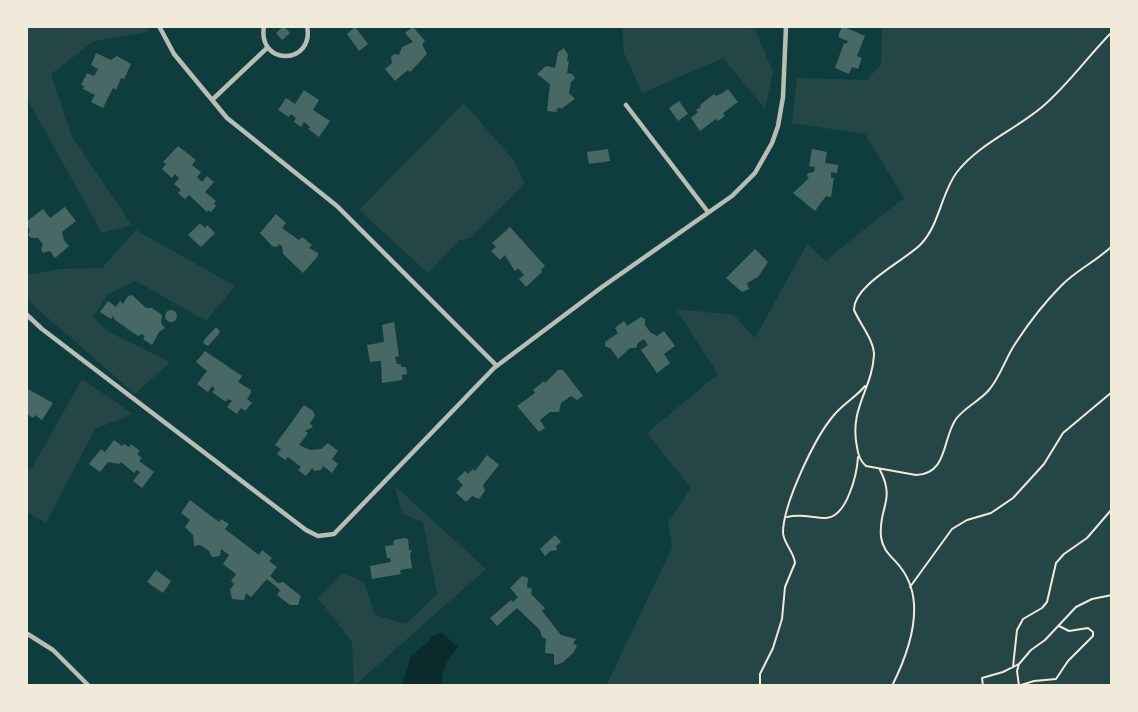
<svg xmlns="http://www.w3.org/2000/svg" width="1138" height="712" viewBox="0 0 1138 712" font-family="'Fira Sans Condensed',sans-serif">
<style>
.green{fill:#244646}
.water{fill:#0a2a2b}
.building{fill:#486865}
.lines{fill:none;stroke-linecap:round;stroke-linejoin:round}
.path{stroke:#f1e9da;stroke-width:2}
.minor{stroke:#b8beb3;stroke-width:4.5}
</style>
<rect width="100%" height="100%" fill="#0f3d3e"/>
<path class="green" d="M26,26H147L148,32L94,41L51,74L72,137L132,225L102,233L26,97Z
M622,26H738L755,29L773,72L765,109L723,58L642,93L624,53Z
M882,26H1112V686H606L672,548L668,523L691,488L647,433L718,374L676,309L734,315L755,338L807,244L827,262L832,255L904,198L865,134L792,123L797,78L867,80L881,64Z
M464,103L514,161L525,184L470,238L459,240L428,273L359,210Z
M136,230L235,286L206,321L136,281L108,294L93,317L107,331L170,362L135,394L33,305L26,295V275L61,269L102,268Z
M82,379L133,414L95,429L46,523L26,511V469L32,468Z
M395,486L486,569L354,686L352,642L318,598L343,573L364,582L375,615L406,624L437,594L423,522L402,514Z"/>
<path class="water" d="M442,633L458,647C447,660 441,670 442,686H402L411,656L429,641L430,636Z"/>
<path class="building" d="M284,26L290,33L282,40L276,33Z
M842,26L865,36L857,56L862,58L858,69L852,67L849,74L835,68L844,43L846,44L848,41L838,37Z
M355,27L368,44L359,51L347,34Z
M413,27L425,41L422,44L427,54L410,72L408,70L395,81L385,69L392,63L391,57L394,54L399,55L402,47L413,42L405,33Z
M564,48L568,55L567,61H569L567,73L572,74L575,78L571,82L569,93L575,99L561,109L560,107L556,110L558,112L547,111L550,84L537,74L546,66L555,68L558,52Z
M96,53L111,60L117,56L131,64L124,79L121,78L116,90L113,88L103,108L91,102L95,95L83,89L84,86L81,85L87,73L94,76L98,69L91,65Z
M728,89L738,102L723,113L725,116L718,121L716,119L700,131L691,118L698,112L696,110L701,107L700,105L714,94L716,96L721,94Z
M304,90L319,100L313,110L330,121L319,137L308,129L310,127L304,122L301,127L294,122L296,118L291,114L289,117L278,110L286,98L295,104Z
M679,101L688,114L678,121L669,108Z
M178,146L196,160L192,165L201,172L197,177L202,182L207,176L214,182L205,192L216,201L214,203L216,206L211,212L208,210L207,212L189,195L185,199L178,193L181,190L174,184L179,178L175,174L172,178L162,169L166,164L163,162Z
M608,149L610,161L589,164L587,152Z
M812,149L827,152L825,163L838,165L837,173L831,172V178H834L831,197L826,196L815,211L793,193L809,178L807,176L808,173L814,172L815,167L809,166Z
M65,207L76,221L62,232L64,240L69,246L55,258L50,251L43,253L41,249L43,244L38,238H31L28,235L30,230L26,222L43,209L50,218Z
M276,214L286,223L282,228L299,240L302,237L312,245L309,248L318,253V256L303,273L283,254L282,246L279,244L277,247L272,246L260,233Z
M200,223L205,228L207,225L215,233L201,247L188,235Z
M510,227L545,266L541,270L542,272L526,287L519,279L524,275L518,268L515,271L505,255L500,260L491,251L496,247L492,243Z
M755,249L768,262L758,277L747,283L749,289L742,292L726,278Z
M132,295L146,308H152L162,315L161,323L165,328L159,332L152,345L143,339L145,336L142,334L138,336L115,320L113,316L111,319L100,312L108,301L116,307L120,301L123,304L128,296Z
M165 316a6 6 0 1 1 12 0a6 6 0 1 1-12 0Z
M641,317L645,319V325L650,332L657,336L664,331L675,346L664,354L670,363L657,373L641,350L648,345L644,339L638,343L636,348H630L618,359L611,349L605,346V342L618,333L615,328L624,321L627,326Z
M394,322L399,356L395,357L397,364H401V367H406L407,374L402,375V380L382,383L381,361L370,362L367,345L384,342L382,325Z
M216,327L220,331L218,335L208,346L203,343L205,339Z
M205,351L242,376L238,382L251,390V393L247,399L252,403L245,411L241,408L237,414L227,407L232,401L228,399L226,402L212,392L215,389L212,386L208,392L197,384L207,371L196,362Z
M558,370H563L583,396L577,400L571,396L561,403L559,412H550L540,420L545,428L539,432L517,406L535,393L533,390L544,381L545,383Z
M26,388L53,403L42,420L35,415L33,418L26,413Z
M304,405L313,411L315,416L310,423L313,427L305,431L308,433L299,445L310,450L321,449L328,443L338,451L332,459L338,464L332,473L323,466L321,470L314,471L312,468L306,476L298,470L301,467L288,457L285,460L277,454L281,449L275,445Z
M114,440L122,446L124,444L129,447L131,444L140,451L137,454L142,458L139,461L154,472L142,488L133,481L140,472L137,470L134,473L121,462L119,464L108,462L100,472L89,464L101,449L105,452Z
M487,455L499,465L483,485L485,491L479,499L472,496L466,502L456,493L463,485L457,479L465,471L468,474L473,469L475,471Z
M190,500L219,522L221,519L229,524L225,529L259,555L262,550L272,558L269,561L277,567L270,576L278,583L283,582L301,596L298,605H290L277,595L280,590L267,579L251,597L246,593L244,600L232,599L230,590L234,584L231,581L236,574L223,564L229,555L221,549L220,556L212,557L209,551L200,545L194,546L193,535L185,527L190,520L181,513Z
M555,535L561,542L556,546L557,550L550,551L545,556L540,549Z
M405,538L408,539L409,550H412L410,554L412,568L400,570L401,574L372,579L370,566L391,562L390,558H387L385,546L393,545L394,540Z
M156,570L171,581L163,593L147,582Z
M522,576L528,578L527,587L532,589L531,594L545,608L542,611L561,635L576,639L573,644L577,645L574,652L562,663L554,665V654L545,653L546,639L542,637L540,630L517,608L497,626L490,618L511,600L513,602L518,597L510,588Z"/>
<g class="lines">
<path class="path" d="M1112,32C1088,56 1068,85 1042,107C1015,130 980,143 957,172C941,193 940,224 921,244C906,260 853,285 854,310C860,324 874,340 874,355C872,390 849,408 857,447C858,455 860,461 866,466L916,475C948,474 942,439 956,419C965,407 978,402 988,391C1000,378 1005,359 1015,344C1028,324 1044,303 1061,286C1076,270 1097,261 1112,246
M880,470C896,501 878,508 881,537C883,552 893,557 901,568C927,602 909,652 892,686
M787,517C802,513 812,518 826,518C847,517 857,474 858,457
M910,587L952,529L967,520L991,513L1013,498L1044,464L1063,433L1112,392
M1013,667L1017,630L1023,619L1042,608L1047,602L1056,563L1064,554L1087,538L1112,509
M1021,685L1034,681L1056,679L1068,661L1093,636V632L1088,628L1069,631L1059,626
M760,686V674L773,648L782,619L785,587L795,563C794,552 784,544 783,533C783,504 815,437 834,415C843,404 856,397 865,386
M983,686L982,678L1003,672L1019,664
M1019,686L1017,671L1019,664L1031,650L1045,640L1076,607L1092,599L1112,595"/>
<path class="minor" d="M159,26L174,54L227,118L337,206L497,366
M264,26C257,67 315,65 307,26
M212,100L267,48
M626,105L708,212
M26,314L42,329L306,530L318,536L334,534L494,368L602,287L732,196L755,173L772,143L778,126L783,97L786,26
M26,633L53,650L89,686"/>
</g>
<rect width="1138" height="712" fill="none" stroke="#f1e9da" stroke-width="56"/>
</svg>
